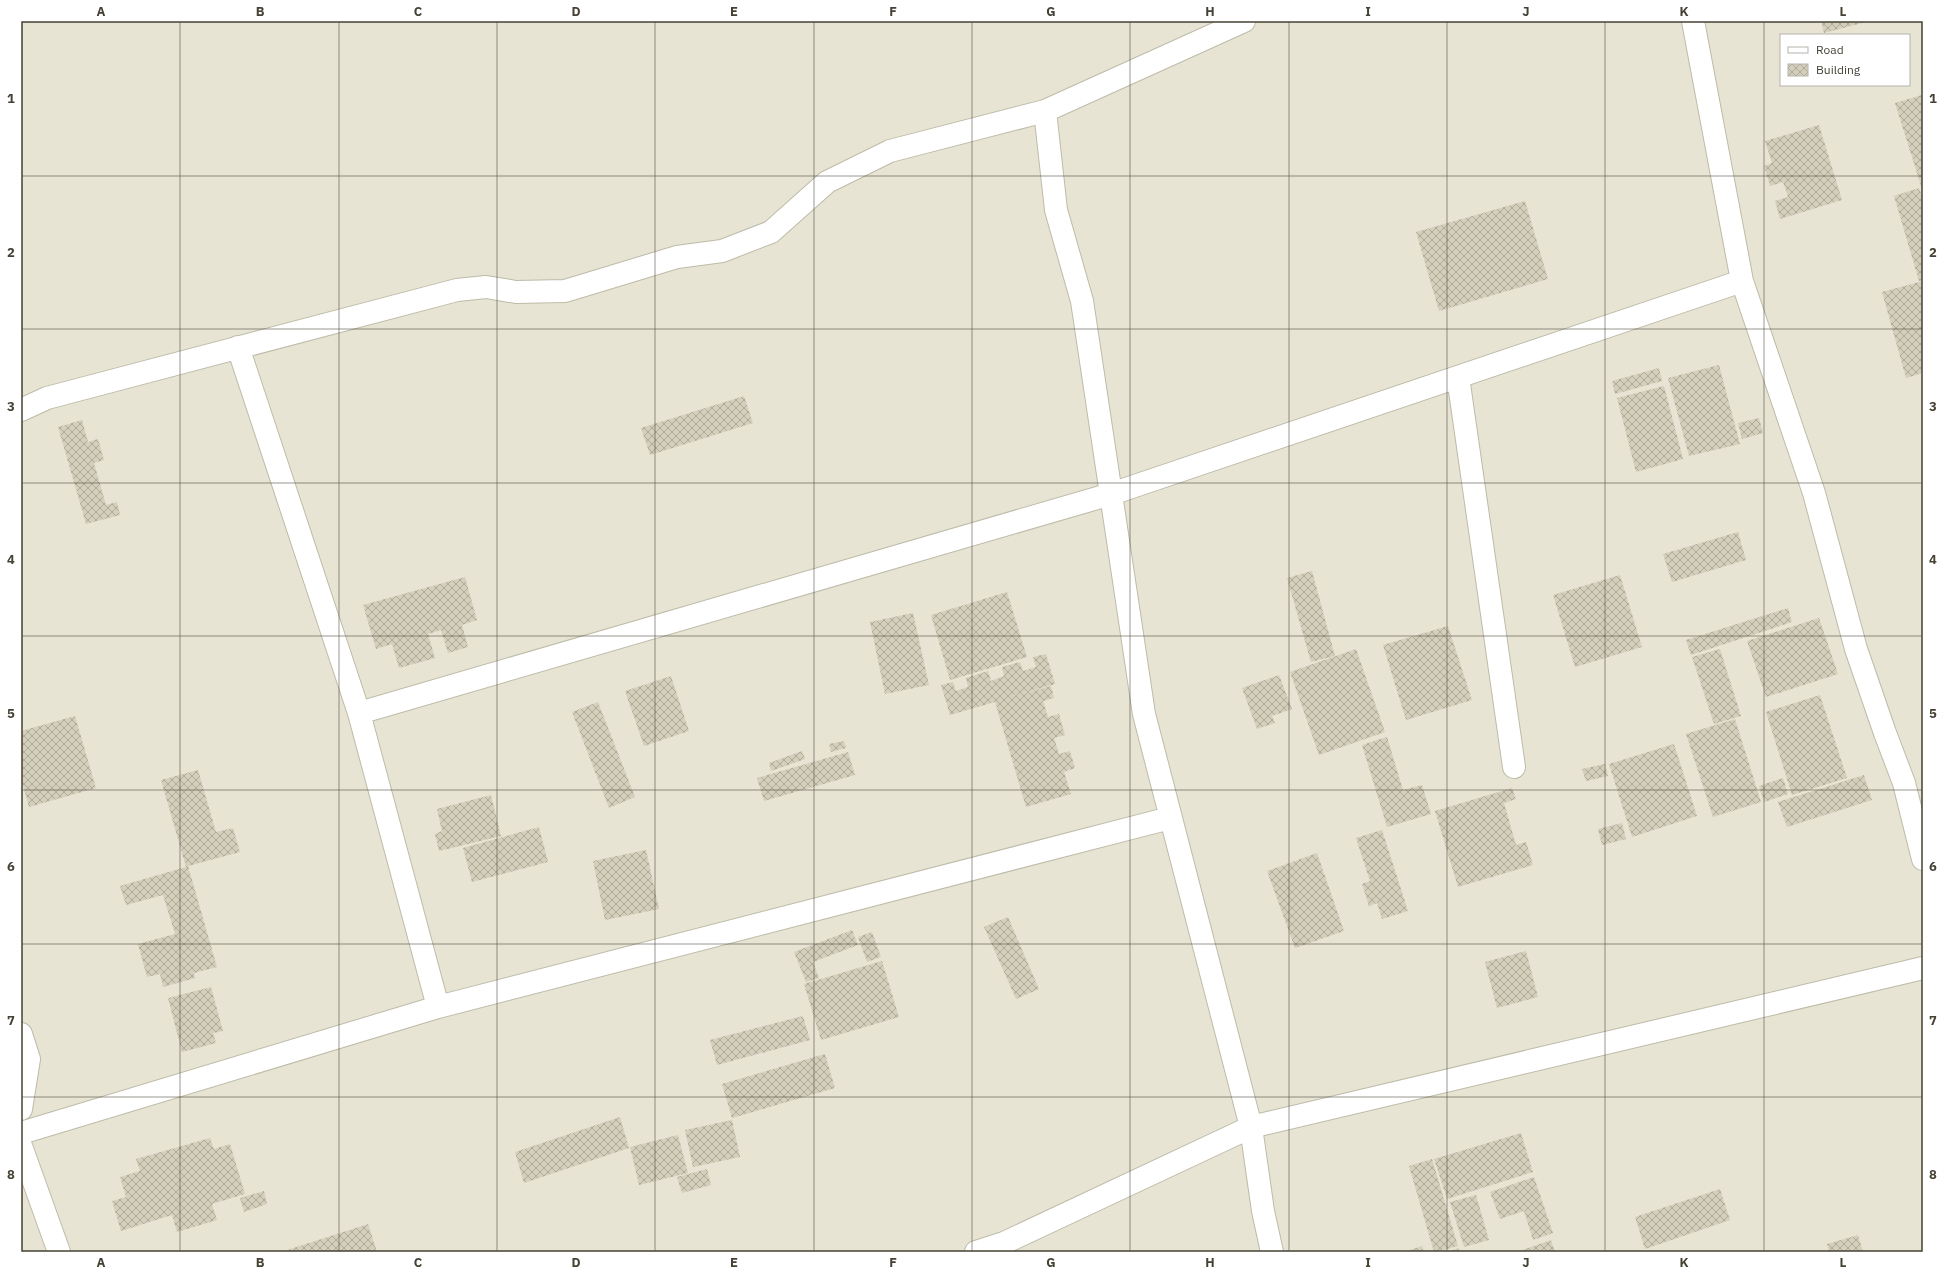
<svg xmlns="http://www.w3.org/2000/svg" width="1944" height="1273" viewBox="0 0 1944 1273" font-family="'IBM Plex Sans',sans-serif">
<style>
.residential{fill:#e7e4d4;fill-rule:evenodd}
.building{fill:url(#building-cross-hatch)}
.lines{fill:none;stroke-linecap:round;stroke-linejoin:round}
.minor-casing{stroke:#bebba8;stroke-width:24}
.minor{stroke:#fff;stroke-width:22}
.grid{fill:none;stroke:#454235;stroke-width:1;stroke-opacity:0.55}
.neatline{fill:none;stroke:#454235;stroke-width:1.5}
.grid-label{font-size:13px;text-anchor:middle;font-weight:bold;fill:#454235}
</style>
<defs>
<pattern id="building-cross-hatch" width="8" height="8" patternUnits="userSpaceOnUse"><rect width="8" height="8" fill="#d4cfbb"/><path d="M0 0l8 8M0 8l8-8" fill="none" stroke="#aeaa99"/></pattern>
</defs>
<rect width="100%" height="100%" fill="#f3f1e6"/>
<path class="residential" d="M21,21H1923V1252H21ZM1781,35H1909V85H1781Z"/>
<path class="building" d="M1821,21H1866V22L1824,33Z
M1922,95L1923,99L1922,189L1895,103Z
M1819,125L1842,200L1780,219L1775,201L1788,197L1783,182L1770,186L1764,166L1772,163L1765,141Z
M1919,188L1923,199V280L1919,281L1894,196Z
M1525,201L1548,279L1439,311L1416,232Z
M1923,281V373L1906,378L1882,292Z
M1719,365L1740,444L1689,456L1668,378Z
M1659,368L1662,381L1615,394L1612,381Z
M1664,386L1683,459L1636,472L1617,398Z
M744,396L753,423L650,455L641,428Z
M1759,418L1763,433L1742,439L1738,423Z
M82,420L88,442L98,439L104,460L94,463L106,505L117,502L120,515L86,524L58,427Z
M1738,532L1746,560L1672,582L1663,554Z
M1312,571L1335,656L1311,662L1287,578Z
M1620,575L1642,647L1575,667L1553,595Z
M465,577L477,620L462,625L468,647L448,653L441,630L428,634L435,658L399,668L392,644L376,649L363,605Z
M1007,592L1027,657L950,680L931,615Z
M1788,608L1792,622L1691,655L1686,640Z
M913,613L929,685L885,694L870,622Z
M1819,618L1838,674L1766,697L1747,641Z
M1448,626L1472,700L1406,720L1383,645Z
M1356,649L1385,732L1319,755L1290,672Z
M1720,649L1741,716L1714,724L1692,657Z
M1046,654L1055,684L1013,696L1051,686L1054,698L1043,701L1048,717L1059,714L1065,735L1054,738L1059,754L1070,751L1075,768L1064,772L1071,794L1026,807L995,702L950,715L941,685L953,682L956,691L968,687L966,678L988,671L991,681L1004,676L1002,667L1020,662L1023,671L1036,667L1033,657Z
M1279,675L1292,709L1272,716L1275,723L1257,729L1242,688Z
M671,676L689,731L644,746L625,691Z
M1820,695L1847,778L1792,795L1766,712Z
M598,702L635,797L609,808L572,712Z
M75,716L96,788L29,807L21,778V731Z
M1735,719L1761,802L1713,817L1686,734Z
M1387,737L1403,790L1422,785L1431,814L1387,827L1362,745Z
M844,741L846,748L831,752L829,744Z
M1674,744L1697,816L1632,837L1609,764Z
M802,751L805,759L771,771L769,763Z
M848,752L855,775L764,801L757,778Z
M1605,764L1608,776L1586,781L1582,769Z
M198,770L216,832L233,828L240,852L188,866L217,967L194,973L195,978L163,987L160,974L147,977L138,944L175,934L163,895L126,905L120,886L186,867L161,780Z
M1864,775L1872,800L1787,827L1778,802Z
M1783,778L1788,794L1764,802L1759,786Z
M1512,788L1516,799L1504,803L1516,845L1526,842L1533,865L1458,887L1435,811Z
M491,795L501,836L439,851L435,834L442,831L437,809Z
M1622,823L1626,839L1602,845L1598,829Z
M539,827L548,862L472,882L463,848Z
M1382,830L1408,911L1382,919L1377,903L1369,906L1362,884L1370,881L1356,838Z
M646,850L659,909L605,920L593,861Z
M1317,853L1344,931L1295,948L1267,871Z
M1008,917L1039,989L1016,999L984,927Z
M852,930L858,945L813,962L819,978L806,982L794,952Z
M872,932L881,957L867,962L858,937Z
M1526,951L1538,997L1497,1008L1485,962Z
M882,961L899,1017L821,1040L804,984Z
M211,987L223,1031L213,1033L216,1043L182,1052L168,998Z
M803,1016L810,1040L717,1065L710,1040Z
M825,1054L835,1088L732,1118L722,1084Z
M620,1117L629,1148L524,1183L515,1152Z
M732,1120L740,1157L693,1167L685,1130Z
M1521,1133L1533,1172L1447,1199L1434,1159Z
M678,1135L688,1173L639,1185L630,1147Z
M210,1138L214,1149L230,1144L245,1194L212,1204L217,1220L177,1232L172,1215L121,1231L112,1201L126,1197L120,1177L140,1171L136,1159Z
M1432,1159L1458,1246L1436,1252H1434L1409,1166Z
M707,1169L711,1185L682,1193L677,1177Z
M1534,1177L1553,1233L1533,1240L1524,1211L1500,1219L1490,1192Z
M1720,1189L1730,1220L1645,1249L1635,1217Z
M264,1191L267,1204L244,1212L240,1198Z
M1476,1195L1489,1240L1464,1247L1450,1202Z
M368,1224L377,1252H281Z
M1858,1235L1863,1252H1829L1827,1244Z
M1551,1240L1555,1252H1517Z
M1422,1246L1424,1252H1404Z
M1459,1248L1460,1252H1448Z"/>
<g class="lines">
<g class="minor-casing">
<path id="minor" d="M1244,21L1045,111L1056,210L1082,301L1144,714L1251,1127L1263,1211L1272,1252
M1693,21L1742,281L1814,493L1856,649L1885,733L1904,783L1923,859
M238,347L359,713L438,1007
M1458,377L1514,767
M21,410L47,398L457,290L486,287L516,292L565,291L677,257L722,251L771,232L827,182L890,151L1045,111
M359,713L1111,494L1742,281
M21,1034L29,1059L21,1109
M21,1133L438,1007L1170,818
M21,1146L59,1252
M976,1252L1004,1243L1251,1127L1923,968"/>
</g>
<use href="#minor" class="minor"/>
</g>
<path class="grid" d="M180,21V1252M339,21V1252M497,21V1252M655,21V1252M814,21V1252M972,21V1252M1130,21V1252M1289,21V1252M1447,21V1252M1605,21V1252M1764,21V1252M21,176H1923M21,329H1923M21,483H1923M21,636H1923M21,790H1923M21,944H1923M21,1097H1923"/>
<rect width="1944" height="1273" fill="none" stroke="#ffffff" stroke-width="44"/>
<rect x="1780" y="34" width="130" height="52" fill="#ffffff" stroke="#b5b3ae"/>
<rect x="1788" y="47" width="20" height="6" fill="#ffffff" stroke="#b5b3ae"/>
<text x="1816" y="54" font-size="12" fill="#454235">Road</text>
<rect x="1788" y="64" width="20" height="12" fill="url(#building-cross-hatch)" stroke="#b5b3ae"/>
<text x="1816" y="74" font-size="12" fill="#454235">Building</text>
<rect x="22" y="22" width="1900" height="1229" class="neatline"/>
<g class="grid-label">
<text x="101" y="16">A</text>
<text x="260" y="16">B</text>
<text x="418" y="16">C</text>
<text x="576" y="16">D</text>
<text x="734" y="16">E</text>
<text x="893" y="16">F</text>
<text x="1051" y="16">G</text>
<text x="1210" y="16">H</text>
<text x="1368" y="16">I</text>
<text x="1526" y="16">J</text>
<text x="1684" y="16">K</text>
<text x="1843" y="16">L</text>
<text x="11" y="103">1</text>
<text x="1933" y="103">1</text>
<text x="11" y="257">2</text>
<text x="1933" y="257">2</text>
<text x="11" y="411">3</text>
<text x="1933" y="411">3</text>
<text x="11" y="564">4</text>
<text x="1933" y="564">4</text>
<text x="11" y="718">5</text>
<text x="1933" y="718">5</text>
<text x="11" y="871">6</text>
<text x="1933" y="871">6</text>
<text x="11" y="1025">7</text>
<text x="1933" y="1025">7</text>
<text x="11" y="1179">8</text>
<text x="1933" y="1179">8</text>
<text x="101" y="1267">A</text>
<text x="260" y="1267">B</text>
<text x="418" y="1267">C</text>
<text x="576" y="1267">D</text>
<text x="734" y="1267">E</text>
<text x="893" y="1267">F</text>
<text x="1051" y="1267">G</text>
<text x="1210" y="1267">H</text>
<text x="1368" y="1267">I</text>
<text x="1526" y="1267">J</text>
<text x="1684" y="1267">K</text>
<text x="1843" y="1267">L</text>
</g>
</svg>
